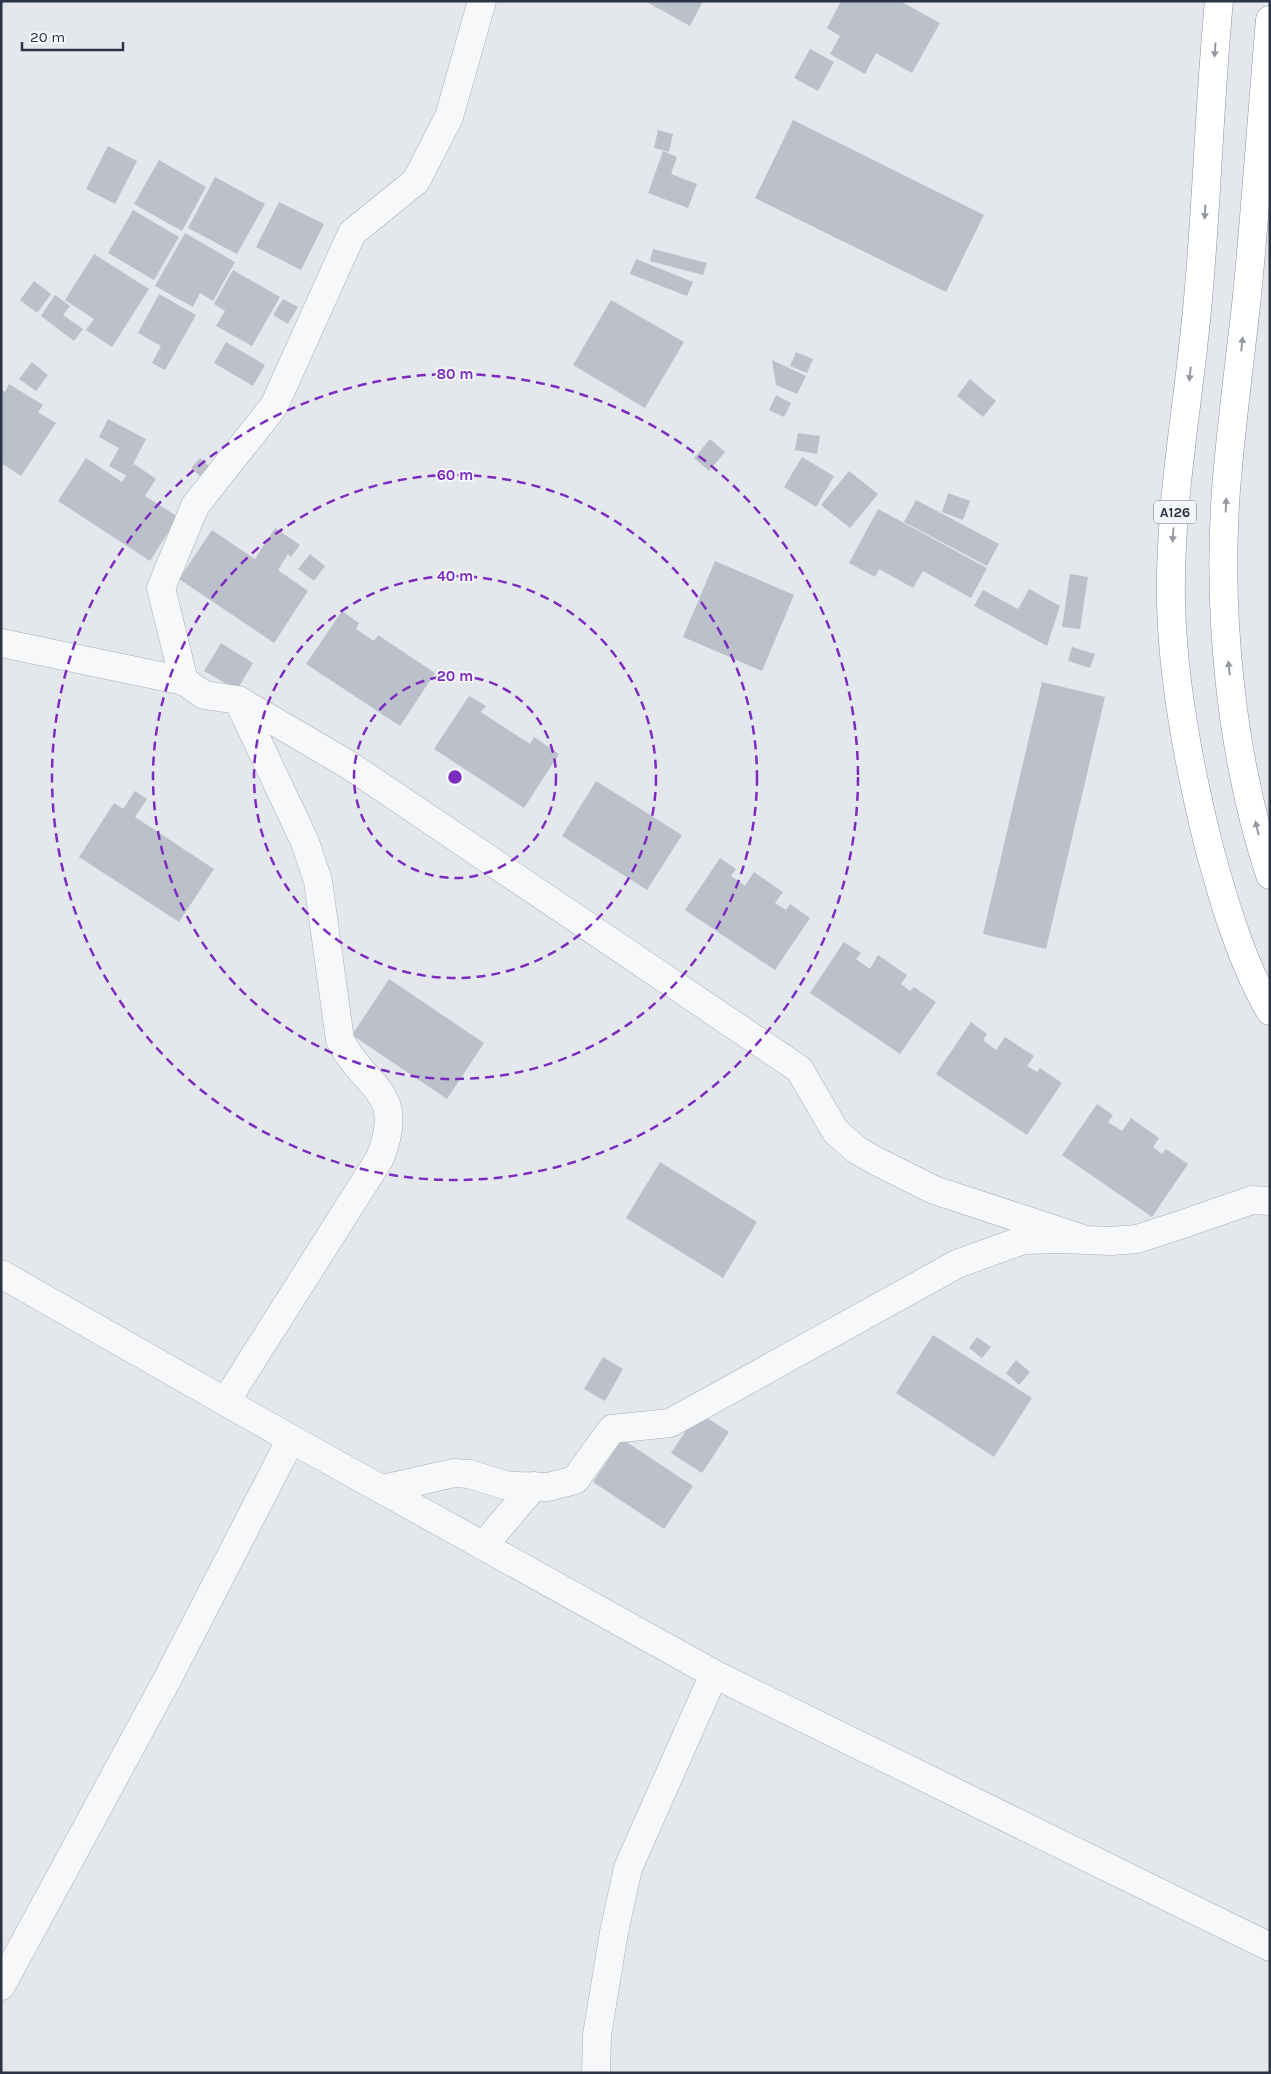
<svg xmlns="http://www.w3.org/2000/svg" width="1271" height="2074" viewBox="0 0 1271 2074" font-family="Karla,sans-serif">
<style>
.building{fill:#bbc0ca}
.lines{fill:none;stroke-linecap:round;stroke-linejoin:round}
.minor-casing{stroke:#a9aeb7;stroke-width:29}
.highway-casing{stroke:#8b94a3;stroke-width:29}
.minor{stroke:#f7f8fa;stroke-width:28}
.highway{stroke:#fff;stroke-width:28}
.oneway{fill:#959aa2}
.ring{fill:none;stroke:#7b2cbf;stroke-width:2.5;stroke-dasharray:9 6}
.labels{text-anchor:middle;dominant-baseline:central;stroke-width:4;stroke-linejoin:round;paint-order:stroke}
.shield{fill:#f4f6f9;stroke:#676e7b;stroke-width:1}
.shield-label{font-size:14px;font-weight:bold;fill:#2b3445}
.centre{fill:#7b2cbf;stroke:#f4f6f9;stroke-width:2.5}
.ring-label{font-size:15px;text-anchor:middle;font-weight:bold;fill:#7b2cbf;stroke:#f4f6f9;stroke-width:4;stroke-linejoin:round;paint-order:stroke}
</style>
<rect width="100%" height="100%" fill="#e4e7ec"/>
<path class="building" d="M645,1H703L690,26Z
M841,1H900L940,23L912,73L876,53L865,74L830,54L840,36L827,28Z
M810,49L834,62L818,91L794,78Z
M793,120L984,215L946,292L755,198Z
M658,130L673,134L669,152L654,148Z
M108,146L137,161L115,204L86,189Z
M663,151L677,157L671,174L697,184L688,208L648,193Z
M159,160L206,187L182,231L134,204Z
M215,177L265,204L237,254L188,228Z
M279,202L324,224L301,270L256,247Z
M133,210L179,237L154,280L108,253Z
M185,233L235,262L213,301L200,293L193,307L155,286Z
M653,249L707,263L703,275L650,261Z
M94,254L149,289L112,347L86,330L94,319L65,300Z
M636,259L693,282L687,296L630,274Z
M233,270L280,297L252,346L216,326L225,311L214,304Z
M34,281L51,294L37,313L20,300Z
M159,294L196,315L165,370L152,363L161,346L138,333Z
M55,295L70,306L63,315L83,329L74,341L41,316Z
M283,299L298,307L288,324L273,315Z
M611,300L684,342L645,408L573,365Z
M226,342L265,365L253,386L214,363Z
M796,352L813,359L807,373L790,366Z
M772,360L806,376L797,394L776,385Z
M32,362L48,375L36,391L19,379Z
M970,379L996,401L983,417L957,396Z
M9,384L43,405L38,412L56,423L21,476L1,463V389L5,392Z
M776,395L791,403L784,417L769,410Z
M108,419L146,439L127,476L109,466L119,448L99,437Z
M798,433L820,436L817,454L795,450Z
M710,439L725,452L709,471L694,458Z
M802,457L834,476L816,507L784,487Z
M86,458L122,482L134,464L156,479L145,496L178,517L150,561L58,501Z
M200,458L210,467L201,477L191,468Z
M849,471L878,494L850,528L821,505Z
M948,493L970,501L963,520L942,512Z
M916,500L999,544L987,566L904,522Z
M878,509L987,568L971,598L923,571L913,588L879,569L875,577L849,563Z
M275,528L300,545L291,557L288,554L278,570L308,591L274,643L179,579L212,530L255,559Z
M310,554L325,566L314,581L298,569Z
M715,561L794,595L762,671L683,637Z
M1070,574L1088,577L1080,629L1062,627Z
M1029,589L1060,606L1047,646L974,606L983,590L1018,609Z
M342,611L359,623L356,629L374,641L378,635L435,673L400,726L306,664Z
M221,643L253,663L237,690L204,671Z
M1072,647L1095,654L1090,668L1068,661Z
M1042,682L1105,697L1046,949L983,934Z
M469,696L486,706L481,712L530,744L534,737L559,754L524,808L434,749Z
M596,781L682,835L647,890L562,836Z
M135,791L147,799L135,817L214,869L179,922L79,857L114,803L123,809Z
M720,858L736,869L731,876L745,886L754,872L783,892L775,903L786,910L790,904L810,918L775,970L685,910Z
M844,942L861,953L856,959L870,969L878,955L907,975L901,984L910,991L914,987L936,1002L900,1054L810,993Z
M389,979L484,1043L447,1099L352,1035Z
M971,1022L987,1034L983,1040L996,1050L1005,1037L1034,1056L1027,1066L1037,1072L1040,1068L1062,1083L1027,1135L936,1074Z
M1097,1104L1113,1115L1108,1122L1122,1131L1131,1118L1159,1138L1153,1147L1162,1154L1166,1149L1188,1164L1152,1217L1062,1155Z
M660,1162L757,1222L723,1278L626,1218Z
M933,1335L1032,1398L994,1457L896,1393Z
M977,1337L991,1347L982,1358L969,1348Z
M603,1357L623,1369L605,1401L584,1389Z
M1016,1360L1030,1372L1019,1385L1006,1373Z
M698,1412L729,1432L702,1473L671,1453Z
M622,1439L693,1486L664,1529L593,1482Z"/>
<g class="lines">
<g class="minor-casing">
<path id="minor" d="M1,643L184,681L204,695L238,700L349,765L799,1069L836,1132L857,1150L876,1161L934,1190L1086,1240
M184,681L161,588L195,506L274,406L352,233L416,181L449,117L482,1
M1,1274L291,1439L714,1674L1270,1947
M226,1401L380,1158C407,1089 365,1090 340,1040L318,881L305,842L238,700
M383,1489L454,1473L469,1474L505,1485L519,1486L548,1487L575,1480L612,1429L670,1423L957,1264L1023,1240L1061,1239L1111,1241L1137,1239L1180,1225L1252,1200L1270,1201
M483,1546L534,1486
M1,1986L169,1676L291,1439
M596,2073L597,2035L614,1932L628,1868L714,1674"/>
</g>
<g class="highway-casing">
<path id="highway" d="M1219,1C1209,104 1207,207 1197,310C1188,407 1169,505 1171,603C1173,685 1189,767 1209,847C1224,902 1241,961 1270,1011
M1270,20C1262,112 1256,204 1247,296C1240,361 1231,425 1226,490C1217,614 1231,756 1270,875"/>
</g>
<use href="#minor" class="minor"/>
<use href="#highway" class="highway"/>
</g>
<defs><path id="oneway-solid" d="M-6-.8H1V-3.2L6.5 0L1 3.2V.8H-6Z" transform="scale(1.25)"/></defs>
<g class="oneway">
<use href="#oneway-solid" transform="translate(1215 50) rotate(94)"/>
<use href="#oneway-solid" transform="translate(1205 212) rotate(93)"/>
<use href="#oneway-solid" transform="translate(1242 344) rotate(-84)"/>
<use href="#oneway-solid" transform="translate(1190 374) rotate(96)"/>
<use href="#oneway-solid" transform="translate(1226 505) rotate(-88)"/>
<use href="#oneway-solid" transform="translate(1173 535) rotate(94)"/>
<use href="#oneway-solid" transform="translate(1229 668) rotate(-96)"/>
<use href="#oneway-solid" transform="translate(1257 828) rotate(-103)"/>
</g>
<g class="ring">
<circle cx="455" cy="777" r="101"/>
<circle cx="455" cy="777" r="201"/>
<circle cx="455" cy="777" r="302"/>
<circle cx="455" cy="777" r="403"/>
</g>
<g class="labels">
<rect class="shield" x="1154" y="500.5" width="42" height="23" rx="4"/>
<g class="shield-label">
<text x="1175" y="512">A126</text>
</g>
</g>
<circle cx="455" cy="777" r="8" class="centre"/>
<g class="ring-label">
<text x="455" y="379">80 m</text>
<text x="455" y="480">60 m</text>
<text x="455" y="581">40 m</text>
<text x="455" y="681">20 m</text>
</g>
<rect width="1271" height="2074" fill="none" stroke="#2b3445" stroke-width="5"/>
<path d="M22 42v8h101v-8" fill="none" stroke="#2b3445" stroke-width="2.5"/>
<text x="30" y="42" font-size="15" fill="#2b3445" stroke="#f4f6f9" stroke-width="4" paint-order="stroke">20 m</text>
</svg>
